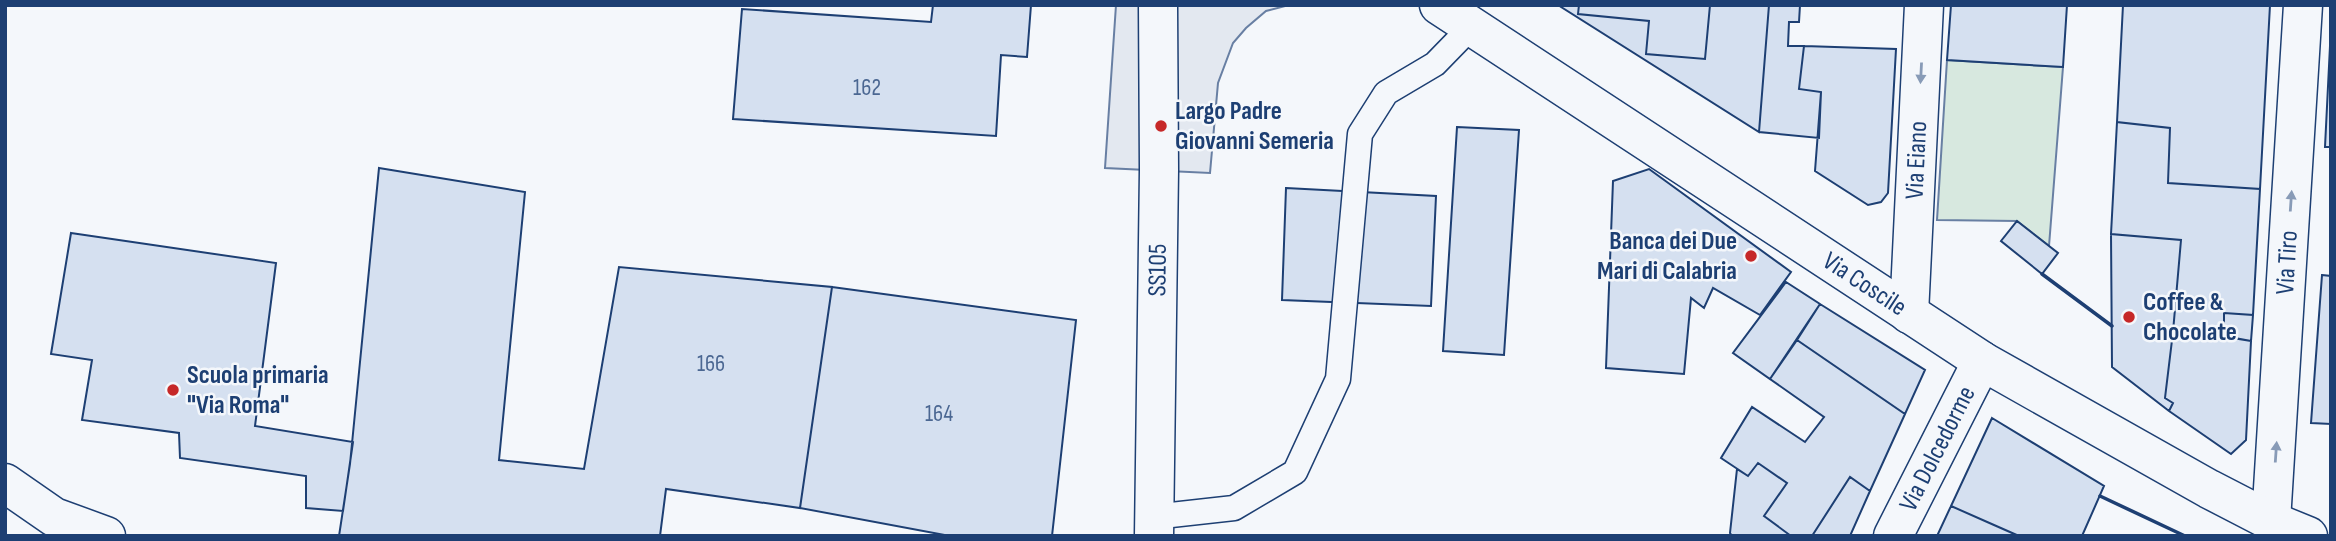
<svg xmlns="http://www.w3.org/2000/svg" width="2336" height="541" viewBox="0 0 2336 541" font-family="'Sofia Sans Condensed',sans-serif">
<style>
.green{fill:#d7e8df;stroke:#687fa3;stroke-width:2}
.parking{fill:#e3e8f0;stroke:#687fa3;stroke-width:2}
.building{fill:#d5e0f0;stroke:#1d3f73;stroke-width:2}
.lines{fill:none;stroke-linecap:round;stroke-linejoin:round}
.lane-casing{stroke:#1d3f73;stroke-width:27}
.street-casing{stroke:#1d3f73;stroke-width:41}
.primary-casing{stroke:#1d3f73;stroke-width:41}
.lane{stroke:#f4f7fb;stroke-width:24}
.street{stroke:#f4f7fb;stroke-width:38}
.primary{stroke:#f4f7fb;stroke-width:38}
.wall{stroke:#1d3f73;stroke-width:3.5}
.oneway{fill:#889bb7}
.poi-dot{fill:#c62828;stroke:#f4f7fb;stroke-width:2.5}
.labels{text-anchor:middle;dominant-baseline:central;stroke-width:5;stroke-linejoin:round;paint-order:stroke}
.number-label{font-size:23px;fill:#4b6792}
.poi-label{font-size:26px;font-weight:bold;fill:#1d3f73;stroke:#f4f7fb;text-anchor:start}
.street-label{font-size:26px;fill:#1d3f73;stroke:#f4f7fb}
</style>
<rect width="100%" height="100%" fill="#f4f7fb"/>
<path class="green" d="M1947,60L2063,67L2049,246L2017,221L1937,220Z"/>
<path class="parking" d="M1116,5H1289L1266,11L1246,28L1233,43L1218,83L1210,173L1105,168Z"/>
<path class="building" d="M933,5H1031L1027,57L1001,55L996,136L733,119L742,9L931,22Z
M1558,5H1579L1578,14L1649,21L1646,54L1705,59L1710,5H1769L1759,132Z
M1579,5H1710L1705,59L1646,54L1649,21L1578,14Z
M1769,5H1800L1799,22H1789L1788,46H1804L1799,89L1821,92L1819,138L1759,132Z
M1951,5H2067L2063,67L1947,60Z
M2123,5H2270L2260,189L2168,183L2170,128L2117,122Z
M1804,46L1896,49L1888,193L1881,202L1868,205L1815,171L1821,92L1799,89Z
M2330,46H2331V147H2325Z
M2117,122L2170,128L2168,183L2260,189L2253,315L2224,313V336L2202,333V339L2173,332L2181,240L2111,234Z
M1457,127L1519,130L1504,355L1443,351Z
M379,168L525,192L499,460L584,469L619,267L832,287L800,508L666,489L660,536H339L350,464Z
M1649,169L1791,272L1760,315L1713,288L1704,308L1691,298L1684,374L1606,368L1613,181Z
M1286,188L1436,196L1431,306L1282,300Z
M2017,221L2058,253L2042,274L2001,241Z
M71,233L276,263L255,426L353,442L343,511L306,508V476L180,458L179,433L82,420L92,360L51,354Z
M2111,234L2181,240L2173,332L2165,398L2173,403L2169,411L2112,367Z
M2322,275L2331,276V424L2311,423Z
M1786,282L1820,304L1770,379L1733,353Z
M832,287L1076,320L1052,536H950L800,508Z
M1820,304L1925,370L1905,414L1797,340Z
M2224,313L2253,315L2251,341L2224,336Z
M2173,332L2202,339V333L2251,341L2246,440L2231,454L2169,411L2173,403L2165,398Z
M1797,340L1905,414L1870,491L1850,477L1812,536H1791L1764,516L1787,483L1758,463L1748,476L1721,458L1752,407L1805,442L1824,417L1770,379Z
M1992,418L2104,486L2082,536H2019L1951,506Z
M1758,463L1787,483L1764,516L1791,536H1732L1730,533L1737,469L1748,476Z
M1850,477L1870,491L1850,536H1812Z
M1951,506L1994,525L2019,536H1937Z"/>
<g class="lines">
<g class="lane-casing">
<path id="lane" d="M1153,517L1234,508L1295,472L1338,379L1360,134L1386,93L1435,64L1472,26"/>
</g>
<g class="street-casing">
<g id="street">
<path id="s1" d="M1909,314L1924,5"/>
<path d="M5,483L54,517L106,536"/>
<path id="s2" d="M2271,521L2303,5"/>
<path id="s3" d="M1893,536L1982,361"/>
</g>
</g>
<g class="primary-casing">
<g id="primary">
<path id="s4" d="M1439,5L1982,361L2209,489L2271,521L2308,536"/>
<path id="s5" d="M1154,536L1159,170L1158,5"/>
</g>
</g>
<use href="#lane" class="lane"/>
<use href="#street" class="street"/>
<use href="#primary" class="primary"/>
<path class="wall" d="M2042,274L2112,326
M2100,496L2185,536"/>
</g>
<defs><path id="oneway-solid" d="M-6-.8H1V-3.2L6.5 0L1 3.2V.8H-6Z" transform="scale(1.75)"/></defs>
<g class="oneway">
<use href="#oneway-solid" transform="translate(1921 73) rotate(93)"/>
<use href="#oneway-solid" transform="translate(2291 201) rotate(-86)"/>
<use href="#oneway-solid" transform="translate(2276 452) rotate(-86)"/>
</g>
<g class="poi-dot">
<circle cx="1161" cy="126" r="7"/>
<circle cx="1751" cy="256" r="7"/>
<circle cx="2129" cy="317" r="7"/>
<circle cx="173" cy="390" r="7"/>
</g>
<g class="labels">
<g class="number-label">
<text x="867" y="88">162</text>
<text x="711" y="364">166</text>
<text x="939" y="414">164</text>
</g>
<g class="poi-label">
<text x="1175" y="111">Largo Padre<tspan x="1175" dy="30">Giovanni Semeria</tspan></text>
<text x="1737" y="241" text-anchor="end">Banca dei Due<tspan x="1737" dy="30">Mari di Calabria</tspan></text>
<text x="2143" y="302">Coffee &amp;<tspan x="2143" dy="30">Chocolate</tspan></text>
<text x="187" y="375">Scuola primaria<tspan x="187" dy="30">"Via Roma"</tspan></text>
</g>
<g class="street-label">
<text stroke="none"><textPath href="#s1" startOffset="154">Via Eiano</textPath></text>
<text stroke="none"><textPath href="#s2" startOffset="259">Via Tiro</textPath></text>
<text stroke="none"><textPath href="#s5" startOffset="266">SS105</textPath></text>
<text stroke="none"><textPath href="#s4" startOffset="509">Via Coscile</textPath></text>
<text stroke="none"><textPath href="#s3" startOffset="98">Via Dolcedorme</textPath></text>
</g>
</g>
<rect width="2336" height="541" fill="none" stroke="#1d3f73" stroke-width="14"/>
</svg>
